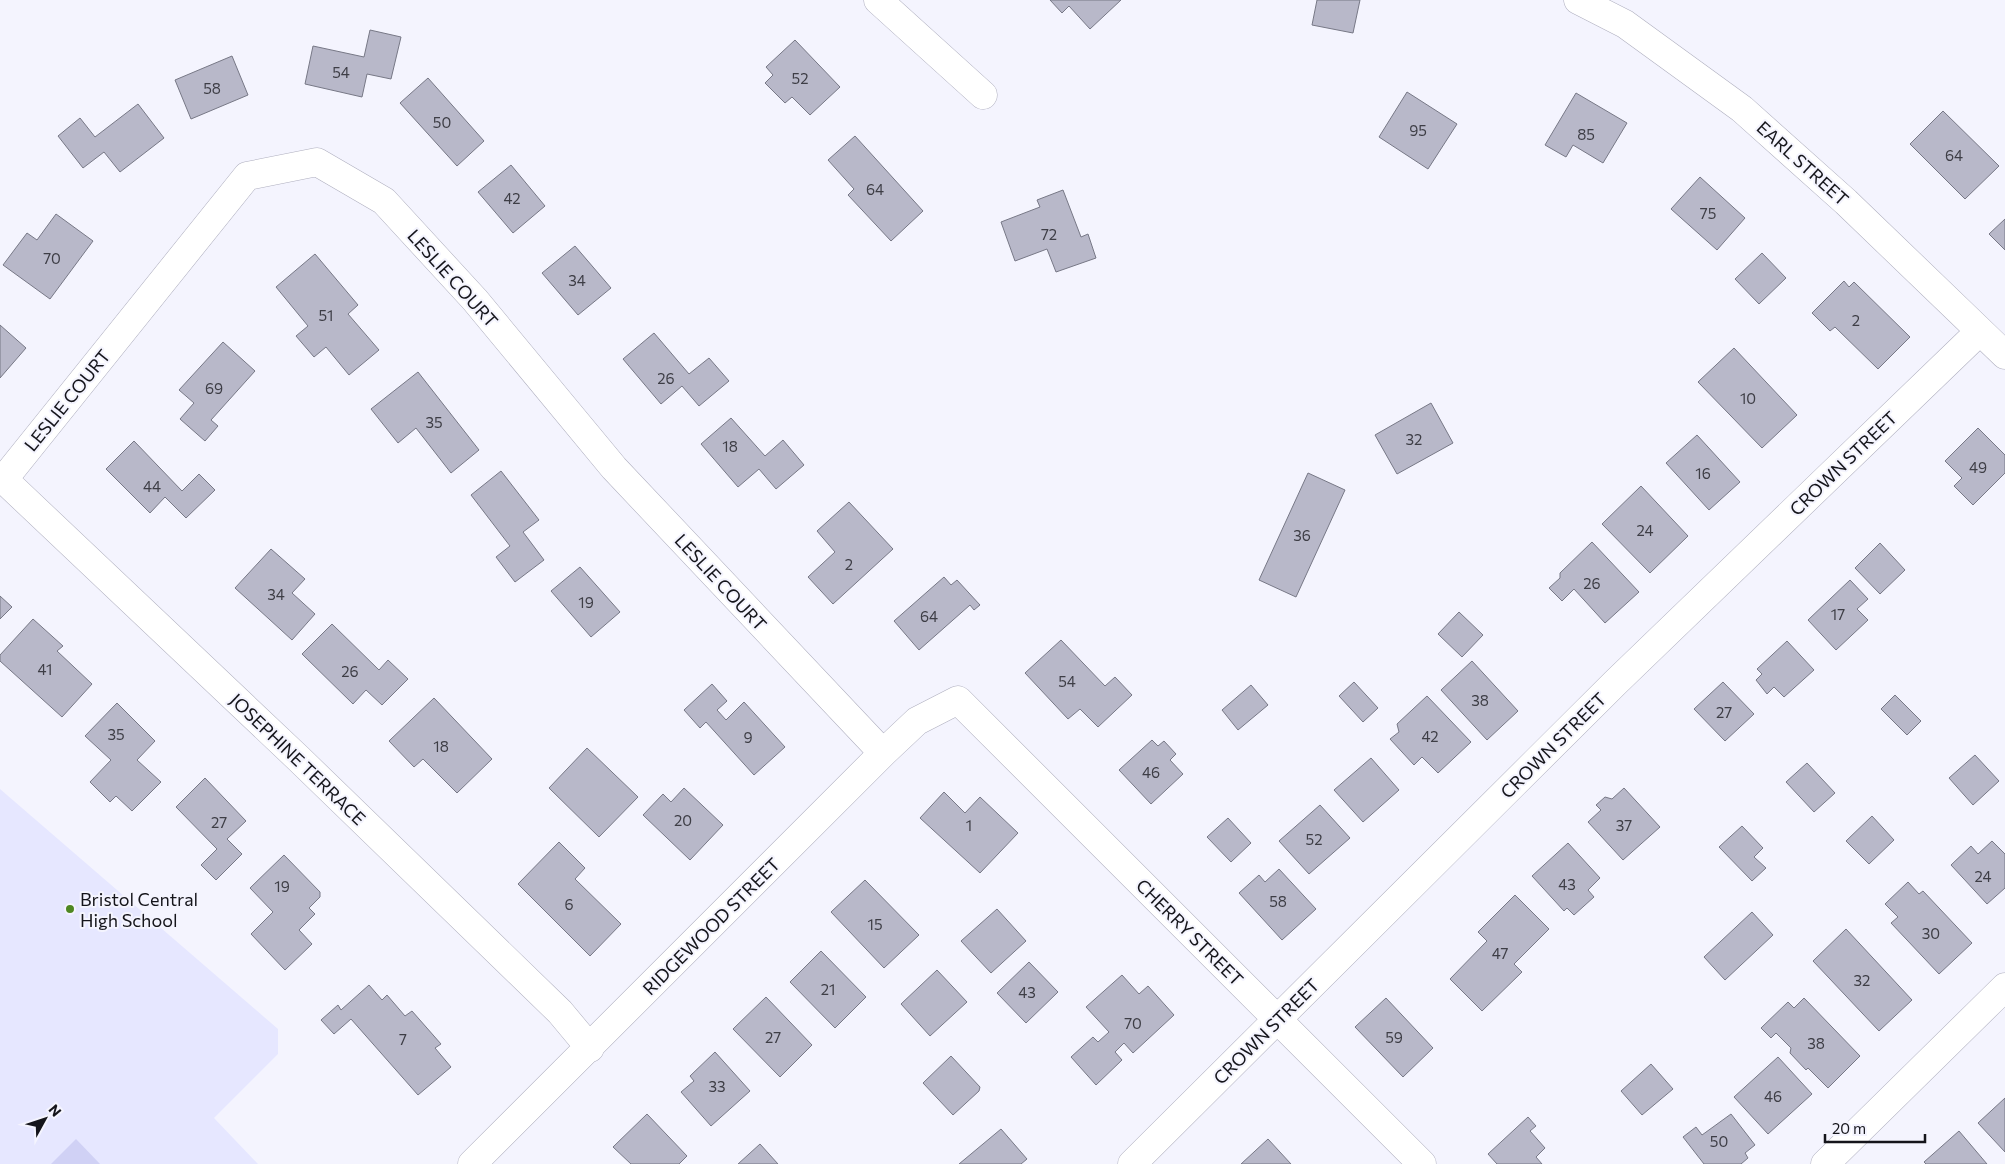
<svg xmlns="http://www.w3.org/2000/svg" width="2005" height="1164" viewBox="0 0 2005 1164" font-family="Commissioner,sans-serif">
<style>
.built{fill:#e6e7ff}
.green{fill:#d0d1f5}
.building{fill:#b8b8c9;stroke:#777886}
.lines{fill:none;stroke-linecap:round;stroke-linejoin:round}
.minor-casing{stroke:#aeaebe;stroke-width:29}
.minor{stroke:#fff;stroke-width:28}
.poi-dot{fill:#4e8722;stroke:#f4f4fe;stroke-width:2}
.labels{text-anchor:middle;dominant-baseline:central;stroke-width:4;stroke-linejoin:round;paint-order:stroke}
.number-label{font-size:15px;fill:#3e3e46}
.street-label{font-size:18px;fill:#15151b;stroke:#f4f4fe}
.poi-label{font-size:18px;fill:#15151b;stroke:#f4f4fe;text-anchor:start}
</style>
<rect width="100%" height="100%" fill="#f4f4fe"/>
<path class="built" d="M0,789L278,1029V1054L214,1118L258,1164H0Z"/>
<path class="green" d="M76,1139L100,1164H51Z"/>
<path class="building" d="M1050,0H1121L1090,29L1069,6L1062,13Z
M1317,0H1360L1353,33L1312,25Z
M370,30L401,37L391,79L367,74L362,97L305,84L313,46L364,57Z
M795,40L840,87L810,115L792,97L785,103L765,83L773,75L766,67Z
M232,56L248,95L191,119L175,80Z
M428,78L484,141L457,166L400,103Z
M1407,92L1457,124L1428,169L1379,137Z
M1576,93L1627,123L1603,163L1573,145L1566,157L1545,145Z
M138,104L164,138L120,172L104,152L83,168L58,136L80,118L95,137Z
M1943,111L1999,166L1965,199L1910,144Z
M855,136L923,211L891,241L848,195L854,189L828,160Z
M511,165L545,206L513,233L478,192Z
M1700,177L1745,218L1717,250L1671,209Z
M1063,190L1081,237L1088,234L1096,258L1056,272L1047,249L1015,261L1001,222L1040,207L1037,200Z
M56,214L93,241L50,299L3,265L27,233L37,240Z
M2005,219V250L1989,234Z
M575,246L611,288L578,315L542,273Z
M1762,253L1786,278L1759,304L1735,279Z
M315,254L358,305L348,314L379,350L349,375L326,347L314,357L296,336L308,326L276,287Z
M1844,281L1849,287L1854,282L1910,337L1878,369L1835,327L1830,331L1812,313Z
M0,325L26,348L0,378Z
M654,333L689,374L709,358L729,381L699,406L682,386L661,404L623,359Z
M223,342L255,371L211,420L218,426L205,441L180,419L194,403L179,390Z
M1734,348L1797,415L1762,448L1698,382Z
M418,372L479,450L451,473L416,428L398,443L371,409Z
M1431,403L1453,443L1397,474L1375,435Z
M731,418L765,456L783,440L804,465L776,489L759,469L738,487L701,444Z
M1978,428L2005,455V473L1973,505L1954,486L1962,478L1945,461Z
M1697,435L1740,482L1709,510L1666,463Z
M134,441L182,491L199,474L215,490L186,518L165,497L150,513L106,469Z
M501,471L539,520L523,532L544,560L515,582L496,557L510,546L471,495Z
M1308,473L1345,490L1296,597L1259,580Z
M1641,486L1688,536L1650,573L1602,524Z
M849,502L893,549L833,604L808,577L835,552L817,531Z
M1592,542L1639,592L1605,623L1574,589L1562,601L1549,588L1560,578V573Z
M1880,543L1905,570L1880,594L1855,568Z
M271,549L305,579L292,593L315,614L292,640L235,588Z
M580,567L620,612L591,637L551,591Z
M944,577L951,585L957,580L980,605L974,610L970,605L919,650L894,621Z
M1850,580L1868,599L1857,609L1868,620L1836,650L1808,620Z
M0,596L12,607L0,619Z
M1459,612L1483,635L1462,657L1438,634Z
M33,619L63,646L57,651L92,684L62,717L0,661V655Z
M332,624L379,670L388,660L408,679L382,705L366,690L353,704L302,654Z
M1061,640L1105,686L1115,677L1132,695L1098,727L1080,709L1068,719L1025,673Z
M1787,641L1814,670L1784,697L1774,687L1767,694L1756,680L1762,674L1757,669Z
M1472,661L1518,711L1487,740L1441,690Z
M1354,682L1378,708L1363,722L1339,696Z
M1723,682L1754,714L1725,741L1694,709Z
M712,684L727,701L717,710L726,720L744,702L785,747L754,775L706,722L700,728L684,710Z
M1251,685L1268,705L1238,730L1222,710Z
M1895,695L1921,721L1907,735L1881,709Z
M1427,696L1471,742L1438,773L1422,757L1414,765L1390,739L1399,732L1397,724Z
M434,698L492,759L457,793L423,759L414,767L389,741Z
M117,703L155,741L137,760L161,782L132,811L116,796L110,802L90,782L111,760L85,736Z
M1152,740L1158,746L1164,741L1176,754L1170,760L1183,774L1151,804L1119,770Z
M587,748L638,797L599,837L549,788Z
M1975,755L1999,781L1973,805L1949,778Z
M1371,758L1399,790L1363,822L1334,790Z
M1807,763L1835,793L1814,812L1786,782Z
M205,778L246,821L227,839L242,854L216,880L201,865L217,849L176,807Z
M684,788L723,825L690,860L643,815L663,794L671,802Z
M1624,788L1660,827L1623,860L1588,822L1601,810L1596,805L1605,797L1612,799Z
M944,792L965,813L980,797L1018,833L980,873L920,818Z
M1320,805L1350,838L1309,874L1279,841Z
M1872,816L1894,840L1869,864L1846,841Z
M1228,818L1251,843L1231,862L1207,837Z
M1742,826L1763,848L1754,857L1766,868L1752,881L1719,847Z
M1992,841L2005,854V888L1987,904L1951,865L1971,846L1978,854Z
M559,842L585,868L575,879L621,924L590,956L518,884Z
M1568,843L1600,878L1588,890L1594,897L1574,915L1567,908L1564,911L1532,876Z
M284,855L320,892V897L309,908L315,914L299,930L312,944L285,970L251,934L273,912L250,888Z
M1279,869L1316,909L1282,940L1239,893L1259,875L1265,882Z
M865,880L919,935L884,968L831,912Z
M1908,882L1919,894L1923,891L1972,943L1939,974L1891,923L1898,917L1885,904Z
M1515,895L1549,929L1514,964L1522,972L1482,1011L1450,979L1487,941L1478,932Z
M997,909L1026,941L991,973L961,941Z
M1752,912L1773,935L1725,980L1704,957Z
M1846,929L1912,1000L1879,1031L1813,961Z
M821,951L866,997L835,1028L790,982Z
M1029,962L1058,992L1026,1023L997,993Z
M937,970L967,1002L930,1036L901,1004Z
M1122,975L1139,994L1148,986L1174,1015L1133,1053L1124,1043L1115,1052L1122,1060L1096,1085L1071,1057L1093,1037L1098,1042L1109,1032L1086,1007Z
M369,985L382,1000L387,995L405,1016L412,1011L441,1044L435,1048L451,1067L418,1095L351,1019L334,1034L321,1020L338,1005L341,1010Z
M766,997L812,1045L780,1077L733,1029Z
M1386,998L1433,1048L1403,1077L1355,1027Z
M1804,998L1860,1056L1828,1088L1808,1068L1806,1070L1790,1053L1791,1048L1776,1033L1771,1038L1761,1028L1788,1002L1794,1008Z
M715,1052L750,1091L711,1126L681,1092L694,1081L690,1076Z
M951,1056L980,1087L979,1091L953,1115L923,1083Z
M1778,1057L1812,1094L1768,1134L1734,1097Z
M1651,1064L1673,1089L1642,1115L1621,1091Z
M2005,1098V1152L1978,1123Z
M647,1114L687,1156L679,1164H631L613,1147Z
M1731,1114L1755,1145L1745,1153L1748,1158L1741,1164H1704L1683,1137L1696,1127L1702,1135Z
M1528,1117L1536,1126L1530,1131L1545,1148L1536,1157L1542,1164H1497L1488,1154Z
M1001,1129L1027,1159L1021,1164H959Z
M1959,1131L1987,1164H1926L1924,1162Z
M1268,1139L1291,1164H1241Z
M760,1144L778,1164H738Z"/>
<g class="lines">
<g class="minor-casing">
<path id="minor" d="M878,0L983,95
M1578,0L1625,24L1742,109L1846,202L2005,355
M0,476L299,759L560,1012L590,1048
M4,479L247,176L317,162L384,201L475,300L614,468L883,753
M472,1164L883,753L917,721L958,700L1422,1164
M1132,1164L1615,683L1979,332
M1825,1164L2005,987"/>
</g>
<use href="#minor" class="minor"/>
</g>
<circle class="poi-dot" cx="70" cy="909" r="5"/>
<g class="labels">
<g class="number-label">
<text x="341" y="72">54</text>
<text x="800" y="78">52</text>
<text x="212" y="88">58</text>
<text x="442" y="122">50</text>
<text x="1418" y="130">95</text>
<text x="1586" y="134">85</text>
<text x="1954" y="155">64</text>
<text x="875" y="189">64</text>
<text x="512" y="198">42</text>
<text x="1708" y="213">75</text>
<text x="1049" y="234">72</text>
<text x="52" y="258">70</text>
<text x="577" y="280">34</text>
<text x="326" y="315">51</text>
<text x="1856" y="320">2</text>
<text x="666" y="378">26</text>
<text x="214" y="388">69</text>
<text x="1748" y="398">10</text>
<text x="434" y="422">35</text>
<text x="1414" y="439">32</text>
<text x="730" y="446">18</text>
<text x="1978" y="467">49</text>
<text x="1703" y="473">16</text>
<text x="152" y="486">44</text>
<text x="1645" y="530">24</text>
<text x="1302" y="535">36</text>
<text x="849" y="564">2</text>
<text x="1592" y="583">26</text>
<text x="276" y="594">34</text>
<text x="586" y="602">19</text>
<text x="1838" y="614">17</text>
<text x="929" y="616">64</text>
<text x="45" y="669">41</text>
<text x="350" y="671">26</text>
<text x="1067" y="681">54</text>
<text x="1480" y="700">38</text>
<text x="1724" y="712">27</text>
<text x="116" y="734">35</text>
<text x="1430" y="736">42</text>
<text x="748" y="737">9</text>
<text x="441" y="746">18</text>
<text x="1151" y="772">46</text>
<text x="683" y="820">20</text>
<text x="219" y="822">27</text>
<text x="969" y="825">1</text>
<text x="1624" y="825">37</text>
<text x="1314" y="839">52</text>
<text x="1983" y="876">24</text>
<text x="1567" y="884">43</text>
<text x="282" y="886">19</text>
<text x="1278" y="901">58</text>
<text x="569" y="904">6</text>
<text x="875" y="924">15</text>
<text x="1931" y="933">30</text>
<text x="1500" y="953">47</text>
<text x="1862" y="980">32</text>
<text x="828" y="989">21</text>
<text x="1027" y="992">43</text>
<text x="1133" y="1023">70</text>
<text x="773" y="1037">27</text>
<text x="1394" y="1037">59</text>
<text x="403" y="1039">7</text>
<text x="1816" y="1043">38</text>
<text x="717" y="1086">33</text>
<text x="1773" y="1096">46</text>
<text x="1719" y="1141">50</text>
</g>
<g class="street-label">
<text transform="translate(1803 163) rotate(42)">EARL STREET</text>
<text transform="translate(453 278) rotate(48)">LESLIE COURT</text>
<text transform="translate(67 400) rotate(-51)">LESLIE COURT</text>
<text transform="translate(1843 463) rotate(-44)">CROWN STREET</text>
<text transform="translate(721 582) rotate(47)">LESLIE COURT</text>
<text transform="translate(1553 745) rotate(-45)">CROWN STREET</text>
<text transform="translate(298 759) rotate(44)">JOSEPHINE TERRACE</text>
<text transform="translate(711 926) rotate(-45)">RIDGEWOOD STREET</text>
<text transform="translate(1190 932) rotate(45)">CHERRY STREET</text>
<text transform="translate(1266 1031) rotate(-45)">CROWN STREET</text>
</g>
<g class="poi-label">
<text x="80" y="899">Bristol Central<tspan x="80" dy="21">High School</tspan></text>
</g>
</g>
<g transform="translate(45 1119) rotate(50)" stroke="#f4f4fe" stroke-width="4" paint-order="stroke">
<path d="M0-4L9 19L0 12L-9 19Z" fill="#15151b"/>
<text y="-8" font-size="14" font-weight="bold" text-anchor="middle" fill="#15151b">N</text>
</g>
<path d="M1825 1134v8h100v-8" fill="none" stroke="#15151b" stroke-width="2.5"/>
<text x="1832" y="1134" font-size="15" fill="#15151b" stroke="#f4f4fe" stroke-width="4" paint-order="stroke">20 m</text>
</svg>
